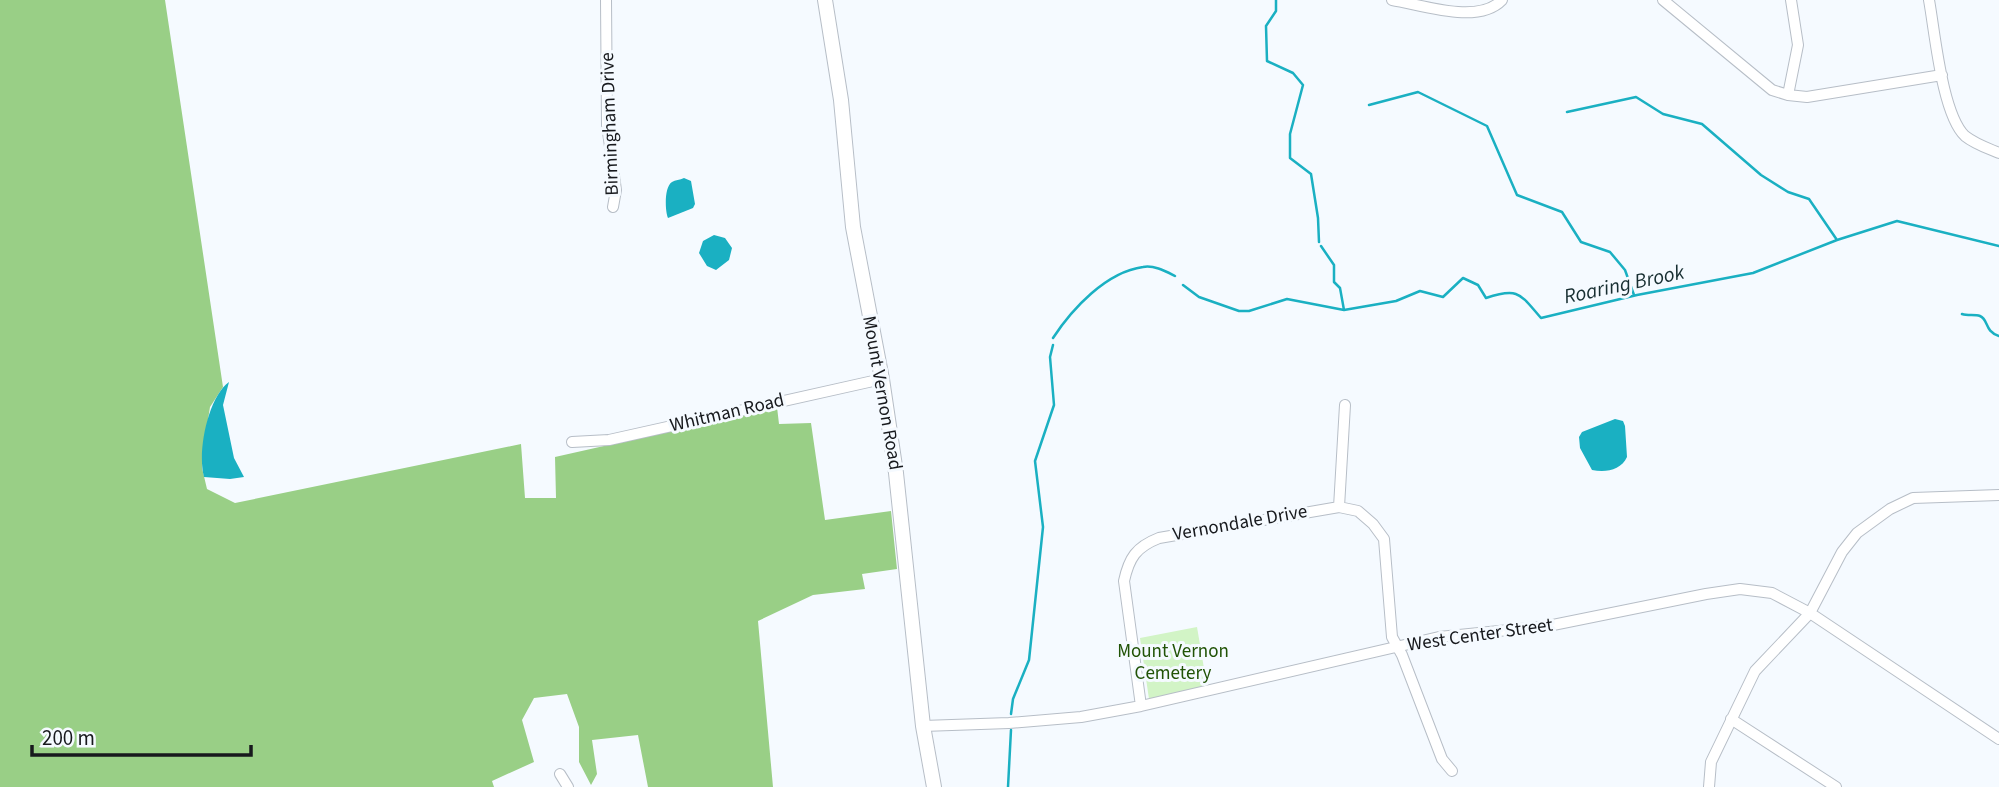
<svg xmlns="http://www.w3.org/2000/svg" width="1999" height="787" viewBox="0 0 1999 787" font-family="'Source Sans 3',sans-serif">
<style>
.green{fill:#d2f4c6}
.forest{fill:#99cf86}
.water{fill:#1ab0c2}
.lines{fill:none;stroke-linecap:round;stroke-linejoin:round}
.stream{stroke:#1ab0c2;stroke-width:2.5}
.minor-casing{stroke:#b7bec7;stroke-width:12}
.major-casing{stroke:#b7bec7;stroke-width:16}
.minor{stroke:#fff;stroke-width:10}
.major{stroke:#fff;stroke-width:14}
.labels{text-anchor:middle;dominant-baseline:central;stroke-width:6;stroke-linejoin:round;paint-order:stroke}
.street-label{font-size:19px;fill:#17191d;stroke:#f5faff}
.park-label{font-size:19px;fill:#215306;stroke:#f5faff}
.water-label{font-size:21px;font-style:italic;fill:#172e31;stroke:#f5faff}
</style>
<rect width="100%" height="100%" fill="#f5faff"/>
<path class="green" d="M1197,627L1207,686L1149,699L1140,638Z"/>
<path class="forest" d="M0,0H165L223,387L210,407L203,451L202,468L207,489L235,503L521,444L525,498H556L555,457L777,407L779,424L811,423L825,520L891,511L897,569L862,574L865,589L813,595L758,621L773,787H648L638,735L592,740L597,774L591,785L579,762V727L567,694L534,698L522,720L534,762L492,781L494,787H0Z"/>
<path class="water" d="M684,178L691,181L695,204L693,208L668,218C665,211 664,187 672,182C675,180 680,180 684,178Z
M714,235L725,238L732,248L729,260L716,270L707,266L699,253L703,241Z
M229,382L223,405L234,458L244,477L230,479L204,477C197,452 208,397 229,382Z
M1615,419L1623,421L1625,426L1627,457C1621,470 1606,473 1592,470L1580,448L1579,437L1582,432Z"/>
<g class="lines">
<path class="stream" d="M1276,0V11L1266,26L1267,61L1293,73L1303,85L1290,134V158L1311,174L1318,218L1319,242
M1369,105L1418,92L1487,126L1517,195L1562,212L1581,242L1610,252L1625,270L1634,295
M1567,112L1636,97L1663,114L1702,124L1761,175L1788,192L1809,199L1837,240
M1321,246L1334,265V282L1340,288L1344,310L1396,301L1420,291L1443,297L1463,278L1478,285L1486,298C1519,287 1520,294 1541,318L1637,295L1753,273L1837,240L1897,221L1999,246
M1183,285L1199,297L1239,311H1249L1287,299L1344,310
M1962,314C1968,316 1975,314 1980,316C1989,320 1984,331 1999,336
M1053,338C1072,309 1106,272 1143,267C1154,265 1165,271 1175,276
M1011,714L1013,699L1029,660L1043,527L1035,461L1054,405L1050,357L1053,345
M1008,787L1011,730"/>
<g class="minor-casing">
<path id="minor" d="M606,0L607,125L616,190L613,207
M1392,0C1423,5 1478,25 1502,0
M1663,0L1772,90L1788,95L1807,97L1942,75
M1929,0C1935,33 1942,114 1965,136C1975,144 1987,148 1999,153
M1788,95L1798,45L1791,0
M572,442L609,440L882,379
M1339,507L1345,405
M1141,706L1124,581C1129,558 1136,547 1159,538L1339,507L1358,511L1373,524L1384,539L1392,637L1402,655L1442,759L1452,771
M1731,719L1836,787
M923,726L1009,723L1081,717L1141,706L1439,637L1548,626L1706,594L1740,589L1772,593L1810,613L1999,739
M560,774L568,787
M1709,787L1711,762L1755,671L1810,613L1842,552L1857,533L1890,509L1913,498L1999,495"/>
</g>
<g class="major-casing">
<path id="major" d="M825,0L841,100L853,227L882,379L896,473L923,726L934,787"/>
</g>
<use href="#minor" class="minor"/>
<use href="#major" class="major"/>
</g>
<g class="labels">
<g class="street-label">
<text transform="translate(610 124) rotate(-92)">Birmingham Drive</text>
<text transform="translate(882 393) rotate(80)">Mount Vernon Road</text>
<text transform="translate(727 413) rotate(-13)">Whitman Road</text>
<text transform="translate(1240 523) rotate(-10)">Vernondale Drive</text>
<text transform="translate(1480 635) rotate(-8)">West Center Street</text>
</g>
<g class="park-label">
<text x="1173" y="651">Mount Vernon<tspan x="1173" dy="22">Cemetery</tspan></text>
</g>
<g class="water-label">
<text transform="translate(1624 284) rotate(-12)">Roaring Brook</text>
</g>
</g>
<path d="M32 745v10h219v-10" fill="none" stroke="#17191d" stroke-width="3.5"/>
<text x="42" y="745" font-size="21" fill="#17191d" stroke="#f5faff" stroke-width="5" paint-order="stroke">200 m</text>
</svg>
